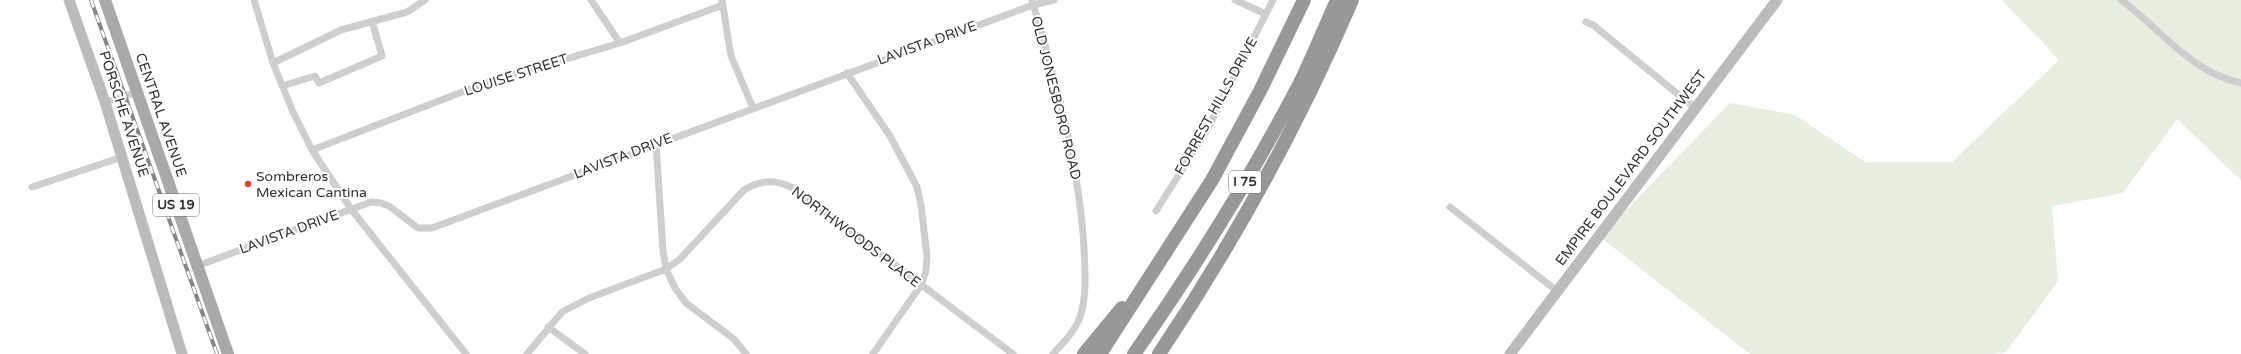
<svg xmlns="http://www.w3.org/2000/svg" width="2241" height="354" viewBox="0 0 2241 354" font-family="'Varela Round',sans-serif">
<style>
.green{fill:#e5eedf}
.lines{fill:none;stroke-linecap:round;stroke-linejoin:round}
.street{stroke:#cecece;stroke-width:7}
.secondary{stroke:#bbb;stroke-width:11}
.primary{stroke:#a9a9a9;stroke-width:12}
.highway{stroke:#989898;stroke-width:14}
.rail-casing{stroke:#868686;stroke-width:4}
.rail{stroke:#fff;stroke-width:2.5;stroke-dasharray:8;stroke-linecap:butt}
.poi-dot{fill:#e54436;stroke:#fff;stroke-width:1.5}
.labels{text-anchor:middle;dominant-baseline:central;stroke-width:4;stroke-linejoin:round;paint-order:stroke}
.shield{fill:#fff;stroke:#6f6f6f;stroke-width:1}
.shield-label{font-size:13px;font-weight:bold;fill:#313131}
.street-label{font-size:14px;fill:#313131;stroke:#fff}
.poi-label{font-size:14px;fill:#313131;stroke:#fff;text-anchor:start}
</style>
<rect width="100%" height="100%" fill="#fff"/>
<path class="green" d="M2002,0H2241V180L2177,119L2123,193L2052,206L2058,281L2006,352L1993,354H1750L1600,237L1730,103L1795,115L1865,162H1952L2059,60Z"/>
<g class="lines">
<path class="street" d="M254,0L273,63L293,112L312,150L351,209L466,354
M591,0L620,43
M722,0L731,56L753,108
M1032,0C1056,81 1079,163 1084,248C1085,271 1087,296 1080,317C1075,331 1063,343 1053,354
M1235,0L1266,14
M2121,0C2161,29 2190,72 2241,83
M1586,22L1593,25L1695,108
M273,63L341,30L407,12L425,0
M847,73L890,136L917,187L921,205L927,256L926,271L921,285L873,354
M282,86L315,76L319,83L382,56L372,21
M105,102L138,92
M656,144L663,251L666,269L675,288L686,303L734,339L746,354
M312,150L488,82L620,43L723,5
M32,187L122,157
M1450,207L1557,291
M1156,211L1207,130L1273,0
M197,266L371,202L381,203L389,206L418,228H432L1033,5L1054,0
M548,327L585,354
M527,354L562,312L589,298L666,269L680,259L744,190C761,180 775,179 793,188L1013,354"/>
<path class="secondary" d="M69,0L105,102L182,354
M1510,354L1777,0"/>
<path class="primary" d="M105,0L228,354"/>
<path class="highway" d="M1084,354L1122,308
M1100,354L1212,180L1260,91L1304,0
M1134,354C1195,267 1251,177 1300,83C1313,56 1325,27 1337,0
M1159,354C1234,242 1299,124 1352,0"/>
<g class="rail-casing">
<path id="rail" d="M91,0L217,354"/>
</g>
<use href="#rail" class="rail"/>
</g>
<circle class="poi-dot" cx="248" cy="184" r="4"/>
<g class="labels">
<g class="shield">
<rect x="1229" y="171" width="32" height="22" rx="3"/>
<rect x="153" y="194" width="46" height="22" rx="3"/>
</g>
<g class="shield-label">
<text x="1245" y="182">I 75</text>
<text x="176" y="205">US 19</text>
</g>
<g class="street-label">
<text transform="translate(927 43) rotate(-20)">LAVISTA DRIVE</text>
<text transform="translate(516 75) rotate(-18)">LOUISE STREET</text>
<text transform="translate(1056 98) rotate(76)">OLD JONESBORO ROAD</text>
<text transform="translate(1216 106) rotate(-61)">FORREST HILLS DRIVE</text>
<text transform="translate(124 114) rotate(72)">PORSCHE AVENUE</text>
<text transform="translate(161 115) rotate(71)">CENTRAL AVENUE</text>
<text transform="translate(623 156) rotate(-21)">LAVISTA DRIVE</text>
<text transform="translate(1631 168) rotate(-53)">EMPIRE BOULEVARD SOUTHWEST</text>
<text transform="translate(289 232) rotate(-20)">LAVISTA DRIVE</text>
<text transform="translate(856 237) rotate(37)">NORTHWOODS PLACE</text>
</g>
<g class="poi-label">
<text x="256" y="176">Sombreros<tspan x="256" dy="16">Mexican Cantina</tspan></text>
</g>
</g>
</svg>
